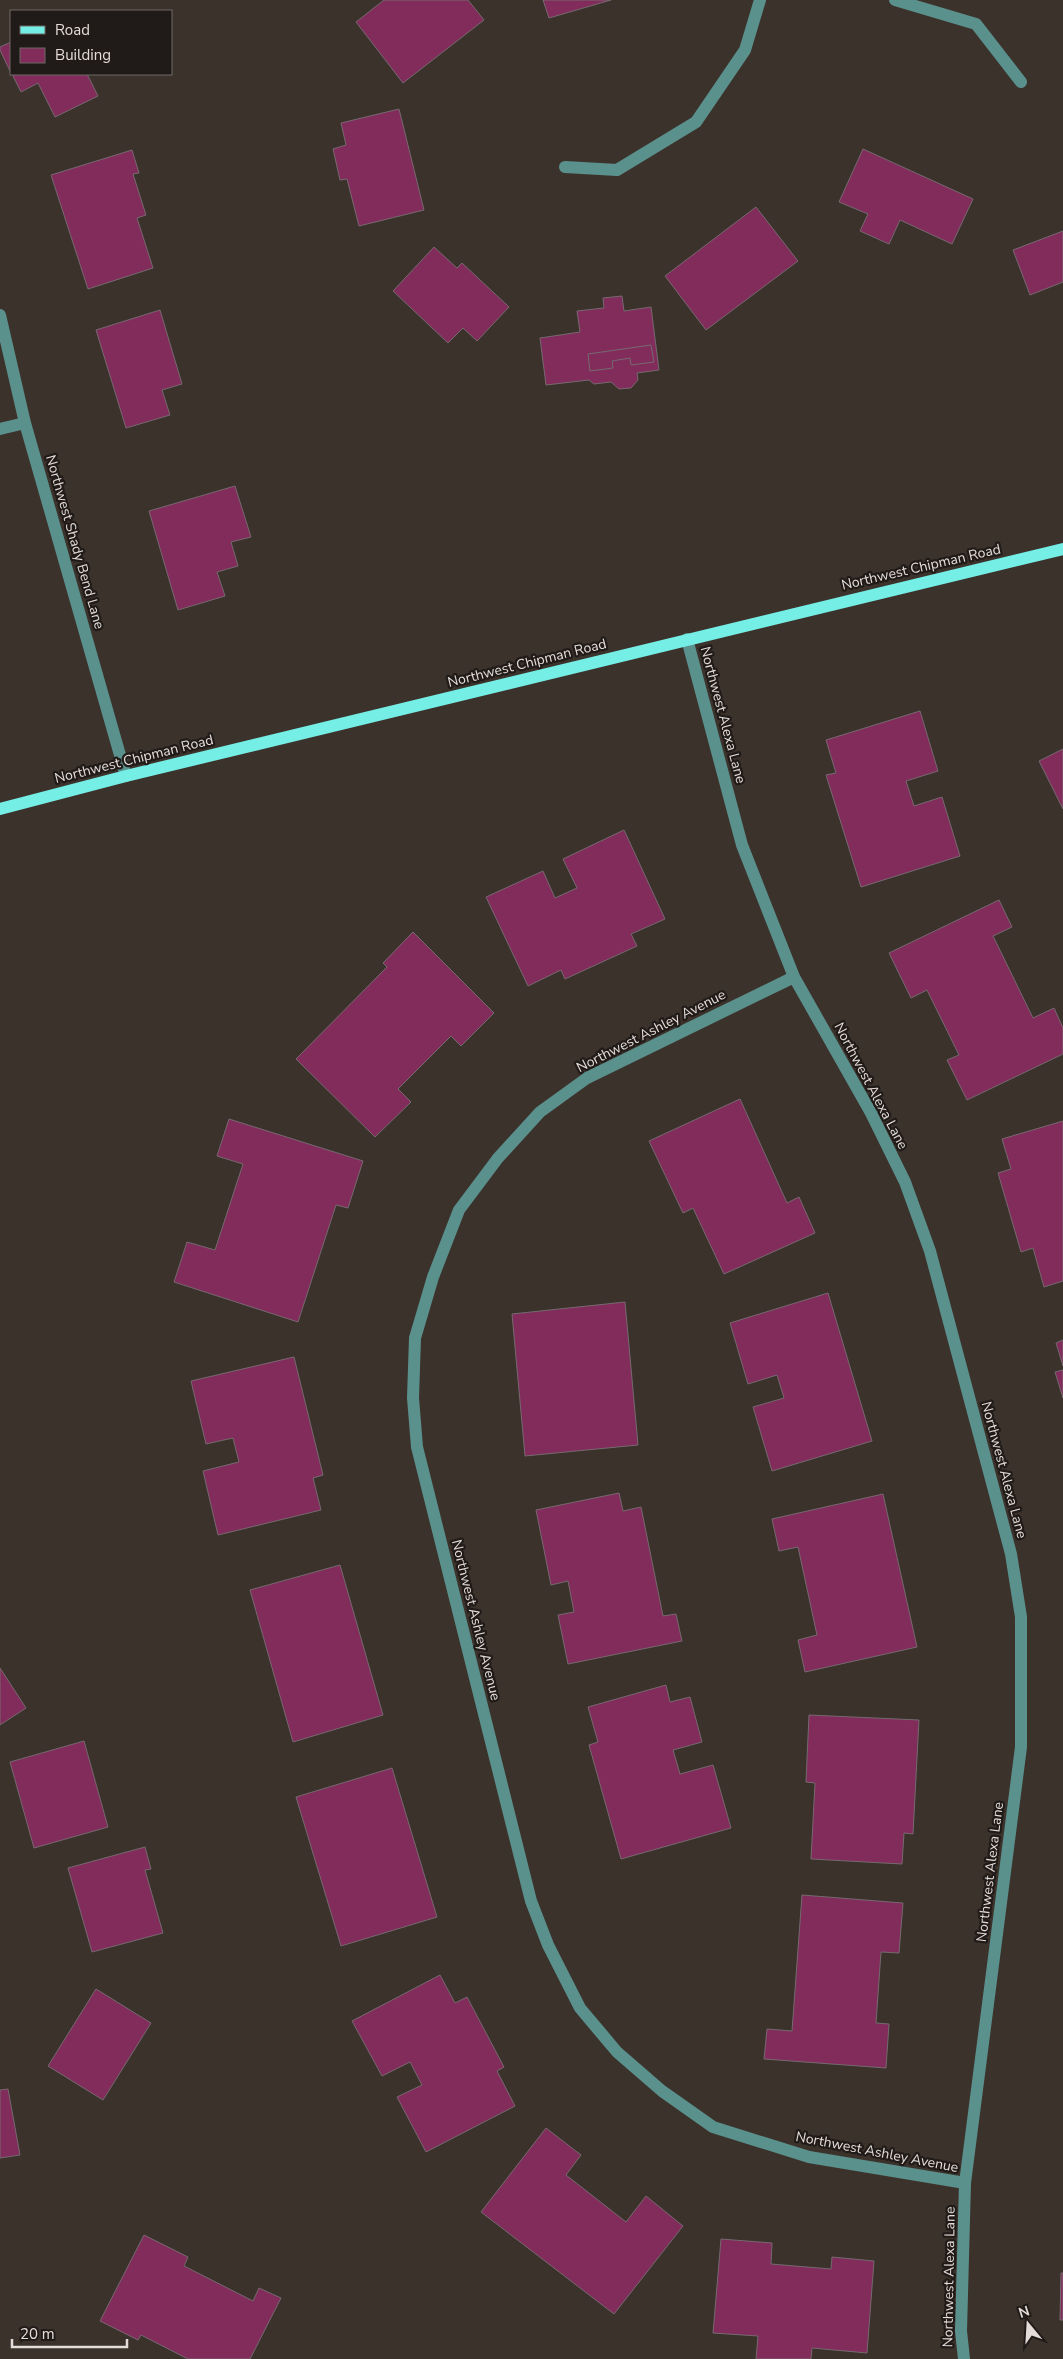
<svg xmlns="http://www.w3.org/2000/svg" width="1063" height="2359" viewBox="0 0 1063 2359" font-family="'Nunito Sans',sans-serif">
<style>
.building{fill:#822c5c;stroke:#76696f}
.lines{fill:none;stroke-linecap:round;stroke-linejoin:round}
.minor{stroke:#5b918d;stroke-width:12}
.major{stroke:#75eee6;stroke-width:12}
.labels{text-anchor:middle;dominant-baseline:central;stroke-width:4.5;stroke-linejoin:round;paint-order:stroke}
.street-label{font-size:14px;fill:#e3dcd8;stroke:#201b18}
</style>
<rect width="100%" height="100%" fill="#3c322c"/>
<path class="building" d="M384,0H468L484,20L403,83L356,22Z
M543,0H611L549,18Z
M11,42V73L0,50V47Z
M12,74H87L98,96L55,117L38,83L21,92Z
M399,109L424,210L359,226L347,179L340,180L333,149L346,145L341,123Z
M863,149L973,199L952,244L900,220L889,244L860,231L868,214L839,202Z
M132,150L139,173L133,174L146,215L137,218L153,268L88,289L51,175Z
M756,207L798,261L706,330L665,276Z
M1063,231V282L1030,295L1013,250Z
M434,247L457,268L462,263L509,307L477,341L463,328L448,343L393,291Z
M622,296L624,311L651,307L659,370L637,373L638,380L631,388L619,389L611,382L594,384L589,380L546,385L540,338L580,332L577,311L604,308L603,298Z
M160,310L182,384L162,390L170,415L126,428L96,330Z
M651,345L654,362L631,365L630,358L612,361L613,368L590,371L588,354Z
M235,486L251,537L231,542L238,566L217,572L225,596L178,610L149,511Z
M920,711L938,771L906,781L914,806L942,797L960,856L861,887L826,775L836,773L826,740Z
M1063,749V809L1039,761Z
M624,830L665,919L631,934L637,946L565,979L561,970L528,986L486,897L543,871L555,898L577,888L563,859Z
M999,900L1012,927L993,936L1033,1018L1054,1008L1063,1028V1054L967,1100L947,1060L959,1055L927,990L911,998L889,953Z
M413,932L494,1013L461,1046L451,1036L398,1089L411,1102L375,1137L296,1059L387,967L383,963Z
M740,1099L787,1203L799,1197L815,1233L724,1274L693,1208L683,1213L649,1141Z
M229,1119L363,1161L348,1208L336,1205L298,1322L174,1282L187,1242L215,1250L243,1164L217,1156Z
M1063,1121V1281L1044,1287L1033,1248L1021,1252L998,1173L1011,1169L1002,1139Z
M828,1293L872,1441L772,1471L753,1407L784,1398L777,1375L748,1384L730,1323Z
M625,1302L638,1445L525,1456L512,1314Z
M1063,1340V1366L1056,1343Z
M294,1357L323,1475L313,1478L321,1510L218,1535L203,1471L239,1462L233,1438L206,1444L191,1381Z
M1063,1370V1398L1055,1372Z
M619,1493L623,1511L641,1507L663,1616L676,1614L682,1641L568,1664L558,1615L574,1612L568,1581L551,1585L536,1510Z
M883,1494L917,1647L805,1672L798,1640L817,1635L798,1547L779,1551L772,1519Z
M340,1565L383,1715L293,1742L250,1590Z
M0,1668L26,1708L0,1725Z
M666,1685L670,1702L690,1697L702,1742L673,1750L680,1774L713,1765L731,1828L621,1859L589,1745L598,1742L588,1707Z
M809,1715L919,1720L913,1834L904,1833L902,1864L811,1859L815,1783L806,1782Z
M84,1741L108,1827L34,1848L10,1762Z
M392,1768L437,1917L341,1946L296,1797Z
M145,1847L151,1869L145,1870L163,1933L92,1952L68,1868Z
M802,1895L903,1903L899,1953L881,1952L876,2023L889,2024L886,2068L764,2059L767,2029L792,2031Z
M440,1975L455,2003L467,1997L504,2067L497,2071L515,2106L426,2152L397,2097L422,2085L410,2062L382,2076L352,2021Z
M96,1989L151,2023L103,2100L48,2066Z
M8,2089L20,2155L0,2158V2090Z
M546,2128L581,2155L566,2175L626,2222L646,2196L683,2226L614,2314L481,2212Z
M144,2235L188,2257L184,2266L253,2301L259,2288L281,2298L250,2359H188L141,2335L138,2340L100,2321Z
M721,2239L772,2243L771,2264L831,2269L832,2257L874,2261L867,2353L812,2348L811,2359H756L758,2336L713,2333Z
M1061,2273H1063V2320H1060Z"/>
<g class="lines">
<path class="minor" d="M895,0L976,24L1021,82
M565,167L617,170L696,122L745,50L760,0
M0,315L25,423L126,776
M0,429L25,423
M687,639L742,845L794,977L871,1113L905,1182L930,1251L1011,1554L1021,1617V1747L965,2183L961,2331L964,2359
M794,977L587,1078L540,1112L498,1158L459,1210L433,1277L415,1338L413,1398L417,1447L531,1901L548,1945L580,2008L617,2052L662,2091L713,2127L809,2157L965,2183"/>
<path class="major" d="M0,809L126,776L1063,549"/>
</g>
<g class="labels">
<g class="street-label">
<text transform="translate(75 542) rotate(74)">Northwest Shady Bend Lane</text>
<text transform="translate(921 567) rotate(-13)">Northwest Chipman Road</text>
<text transform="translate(527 663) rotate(-14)">Northwest Chipman Road</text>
<text transform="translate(723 715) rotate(75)">Northwest Alexa Lane</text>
<text transform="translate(134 759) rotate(-14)">Northwest Chipman Road</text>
<text transform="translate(651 1031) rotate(-27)">Northwest Ashley Avenue</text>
<text transform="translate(871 1086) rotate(62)">Northwest Alexa Lane</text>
<text transform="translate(1004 1470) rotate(75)">Northwest Alexa Lane</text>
<text transform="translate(476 1620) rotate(76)">Northwest Ashley Avenue</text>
<text transform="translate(990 1872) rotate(-83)">Northwest Alexa Lane</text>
<text transform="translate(877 2152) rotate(11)">Northwest Ashley Avenue</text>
<text transform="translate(949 2277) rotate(-89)">Northwest Alexa Lane</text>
</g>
</g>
<rect x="10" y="10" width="162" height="65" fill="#201b18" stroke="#6e6865"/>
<rect x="20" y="26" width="25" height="8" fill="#75eee6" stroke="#6e6865"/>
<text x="55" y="35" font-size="15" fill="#e3dcd8">Road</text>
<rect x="20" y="48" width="25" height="15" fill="#822c5c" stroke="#6e6865"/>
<text x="55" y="60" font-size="15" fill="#e3dcd8">Building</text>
<g transform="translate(1028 2324) rotate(342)" stroke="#201b18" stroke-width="4" paint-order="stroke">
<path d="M0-4L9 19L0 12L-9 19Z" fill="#e3dcd8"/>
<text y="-8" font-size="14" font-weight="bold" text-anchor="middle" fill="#e3dcd8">N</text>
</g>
<path d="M12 2339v8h115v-8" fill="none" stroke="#e3dcd8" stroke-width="2.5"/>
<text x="20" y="2339" font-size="15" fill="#e3dcd8" stroke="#201b18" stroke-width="4" paint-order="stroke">20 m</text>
</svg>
